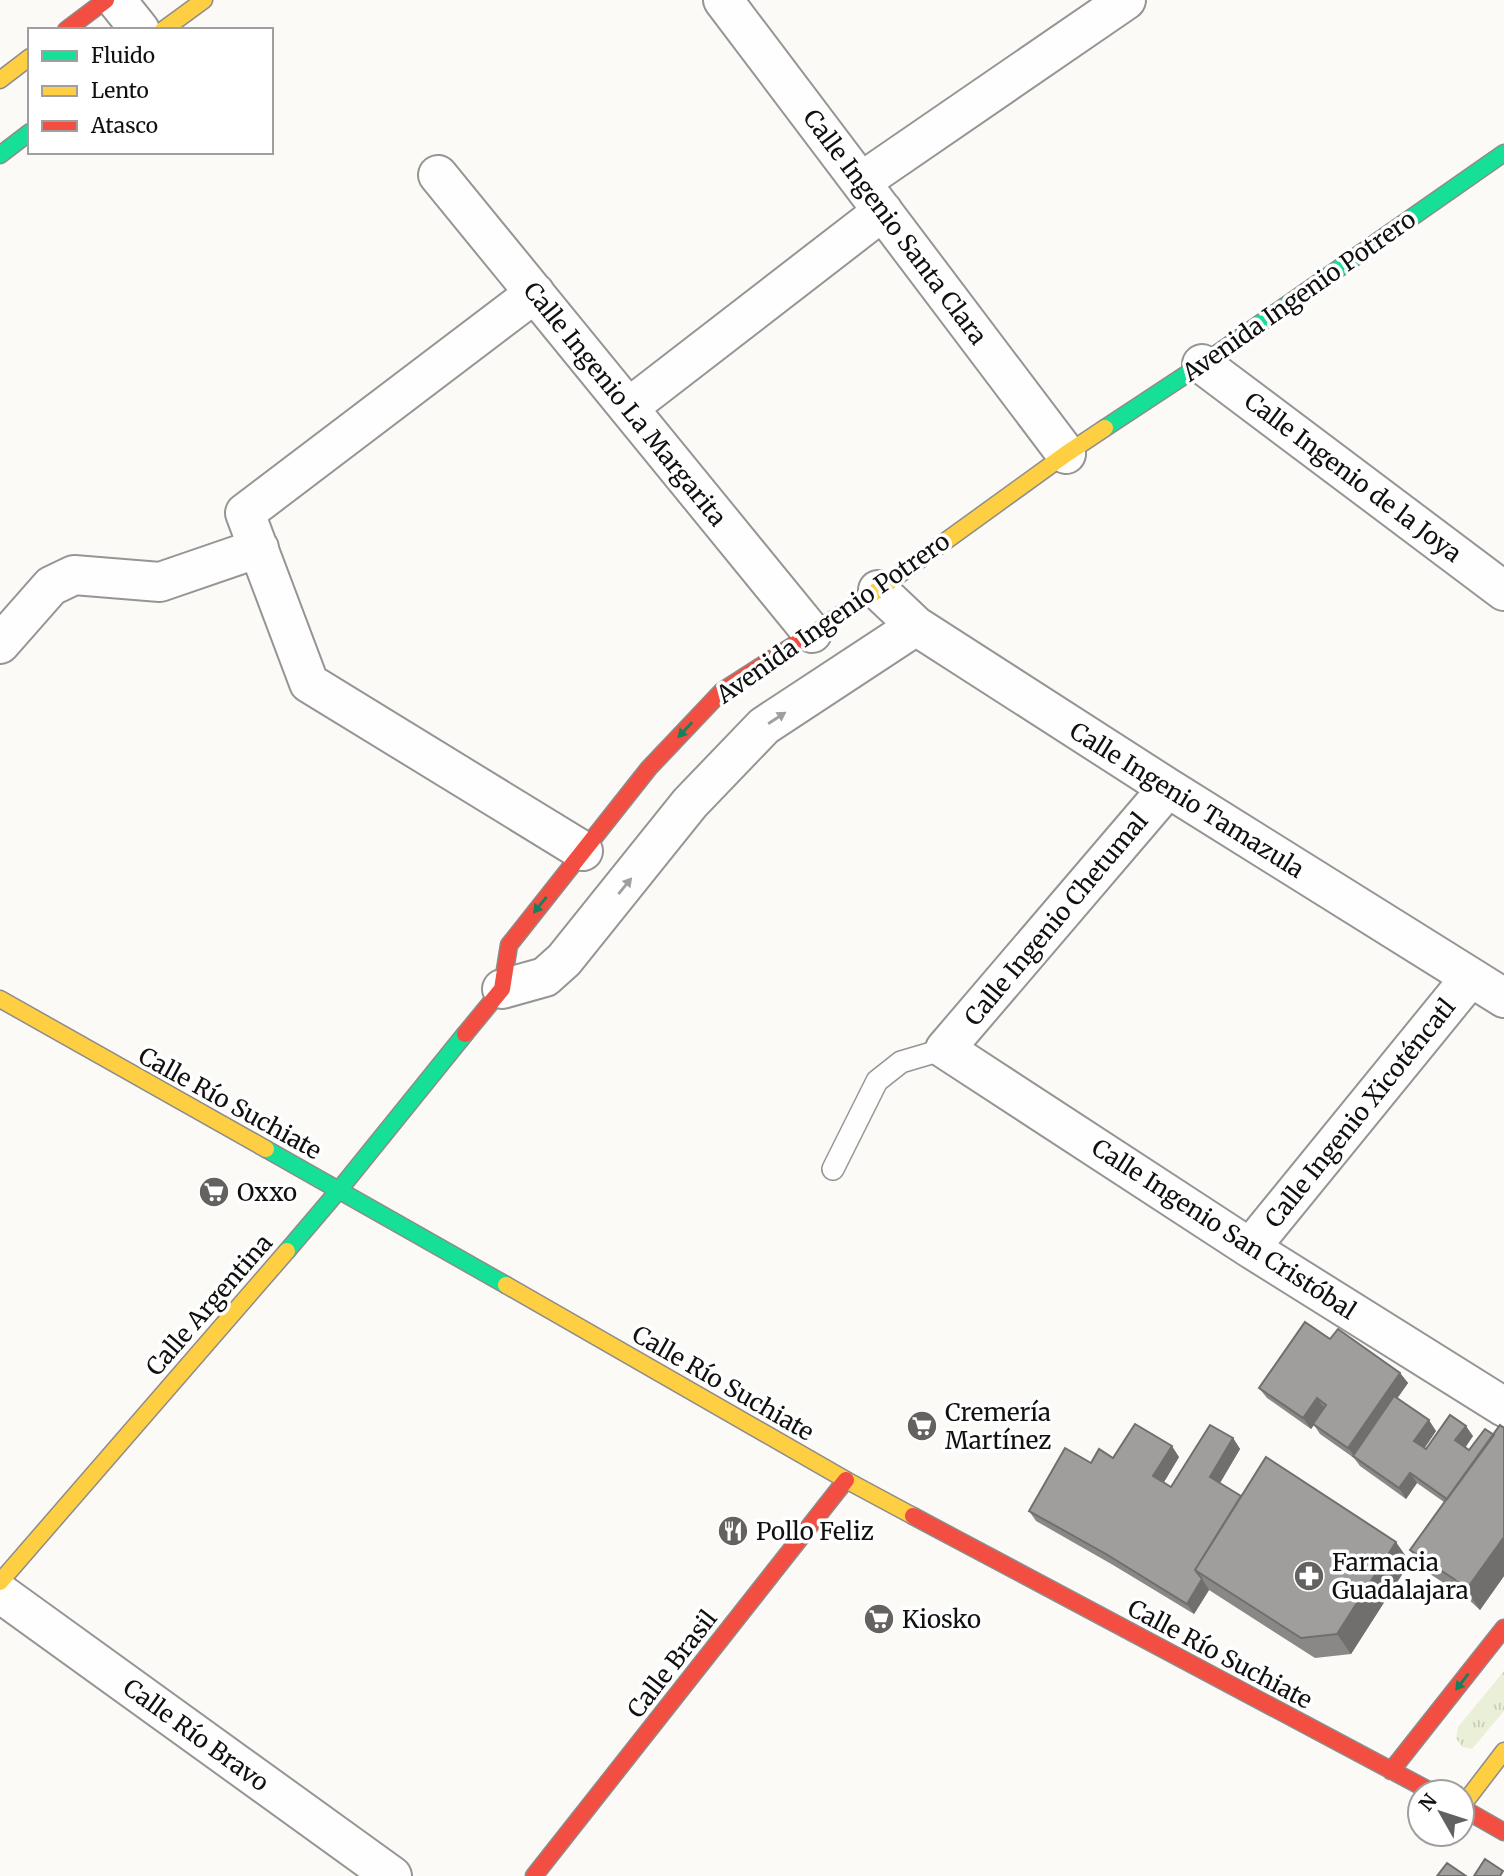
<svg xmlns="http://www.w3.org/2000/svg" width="1504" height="1876" viewBox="0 0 1504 1876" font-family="Merriweather,serif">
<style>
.grass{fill:url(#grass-tufts)}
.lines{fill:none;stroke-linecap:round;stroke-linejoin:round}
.lane-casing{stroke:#969594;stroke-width:24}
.street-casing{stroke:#969594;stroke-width:42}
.fast-casing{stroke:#8d8c8b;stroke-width:19}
.slow-casing{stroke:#8d8c8b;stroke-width:19}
.jam-casing{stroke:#8d8c8b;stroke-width:19}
.lane{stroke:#fffefe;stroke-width:21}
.street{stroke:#fffefe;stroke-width:38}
.fast{stroke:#16e098;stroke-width:16}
.slow{stroke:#ffcf43;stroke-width:16}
.jam{stroke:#f24e42;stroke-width:16}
.wall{fill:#8a8886}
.shaded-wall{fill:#706f6d}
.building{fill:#a09e9c;stroke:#706f6d;stroke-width:2}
.oneway{fill:#9f9f9f}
.oneway2{fill:#13825b}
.labels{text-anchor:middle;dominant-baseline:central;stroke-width:7;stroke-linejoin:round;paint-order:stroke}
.street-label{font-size:24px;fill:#101010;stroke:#fff}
.poi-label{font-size:24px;fill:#101010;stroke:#fff;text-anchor:start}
</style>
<defs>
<pattern id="grass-tufts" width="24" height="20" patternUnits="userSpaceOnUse" patternTransform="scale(1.75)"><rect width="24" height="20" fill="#eaf0d8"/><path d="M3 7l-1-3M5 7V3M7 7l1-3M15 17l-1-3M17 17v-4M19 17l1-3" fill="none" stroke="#c8cdb8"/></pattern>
</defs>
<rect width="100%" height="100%" fill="#fcfaf7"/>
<path class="grass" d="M1504,1671V1711L1472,1749L1462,1747L1456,1738L1458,1727Z"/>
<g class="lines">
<g class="lane-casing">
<path id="lane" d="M833,1169L877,1081L901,1062L945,1049"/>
</g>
<g class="street-casing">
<path id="street" d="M116,0L140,30
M723,0L1066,454
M438,175L812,633
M861,182L1126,0
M535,293L245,513L309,683L583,851
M1202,364L1504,591
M628,408L883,211
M878,590L916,626L1168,788L1504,998
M0,644L51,586L74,575L160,582L259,548
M1168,788L945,1049L1250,1248L1504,1407
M502,989L545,977L564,960L690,803L764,726L916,626
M1250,1248L1470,978
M0,1593L392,1876"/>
</g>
<g class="fast-casing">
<path id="fast" d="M0,155L30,132
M1105,428L1202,364L1504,153
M266,1149L506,1285
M287,1251L339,1190L465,1034"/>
</g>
<g class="slow-casing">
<path id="slow" d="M163,30L204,0
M0,80L30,57
M800,641L878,590L1066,454L1105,428
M0,999L266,1149
M506,1285L846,1480L913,1516
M0,1582L287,1251
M1462,1806L1504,1751"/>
</g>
<g class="jam-casing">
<path id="jam" d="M66,30L106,0
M465,1034L502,989L509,945L649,768L722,691L800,641
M913,1516L1432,1792
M1391,1771L1504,1628
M1462,1808L1504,1832
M534,1876L846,1480"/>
</g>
<use href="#lane" class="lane"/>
<use href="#street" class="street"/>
<use href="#fast" class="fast"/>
<use href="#slow" class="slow"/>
<use href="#jam" class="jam"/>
</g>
<path class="wall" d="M1400,1373L1408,1383L1397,1398L1436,1431L1424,1448L1426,1449L1473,1436L1465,1447L1469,1450L1504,1428V1576L1480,1610L1468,1599L1424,1570L1410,1550L1444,1502L1417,1483L1406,1499L1360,1466L1354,1458L1320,1434L1314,1425L1311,1429L1267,1398L1259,1388Z
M1233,1438L1240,1449L1220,1483L1241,1496L1410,1562L1351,1654L1315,1658L1209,1590L1194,1614L1113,1565L1036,1521L1029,1511L1091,1463L1113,1458L1179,1457L1164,1482L1171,1487Z"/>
<path class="shaded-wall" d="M1400,1373L1408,1383L1356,1458L1348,1448Z
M1317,1398L1325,1409L1311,1429L1303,1418Z
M1429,1420L1436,1431L1422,1452L1414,1441Z
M1466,1426L1473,1436L1463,1451L1455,1440Z
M1233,1438L1240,1449L1217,1488L1210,1477Z
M1172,1446L1179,1457L1161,1487L1153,1476Z
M1410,1473L1417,1483L1406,1499L1399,1488Z
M1504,1537V1576L1480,1610L1466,1590Z
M1396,1542L1410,1562L1351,1654L1337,1634Z
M1202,1579L1209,1590L1194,1614L1187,1604Z"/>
<path class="building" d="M1305,1322L1330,1339L1338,1329L1400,1373L1348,1448L1313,1424L1326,1405L1317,1398L1303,1418L1259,1388Z
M1394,1396L1429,1420L1414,1441L1426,1449L1450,1415L1466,1426L1455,1440L1469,1450L1485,1429L1494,1435L1447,1499L1410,1473L1399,1488L1353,1456Z
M1135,1424L1172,1446L1153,1476L1171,1487L1210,1425L1233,1438L1210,1477L1241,1496L1195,1570L1202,1579L1187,1604L1106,1554L1029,1511L1065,1448L1091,1463L1099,1449L1113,1458Z
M1500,1425L1504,1428V1537L1466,1590L1454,1579L1410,1550Z
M1266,1457L1396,1542L1337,1634L1301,1638L1195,1570Z
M1485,1859L1503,1871L1500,1876H1474Z
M1447,1863L1466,1876H1437Z"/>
<defs><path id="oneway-solid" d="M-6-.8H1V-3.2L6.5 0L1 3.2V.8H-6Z" transform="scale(1.75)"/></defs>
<g class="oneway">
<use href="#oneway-solid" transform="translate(777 718) rotate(-33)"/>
<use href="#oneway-solid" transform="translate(625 886) rotate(-51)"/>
</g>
<g class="oneway2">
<use href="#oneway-solid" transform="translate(685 730) rotate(133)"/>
<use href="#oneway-solid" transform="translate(540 905) rotate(129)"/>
<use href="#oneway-solid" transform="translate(1462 1682) rotate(128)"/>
</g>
<defs>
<g id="supermarket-disc" transform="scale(1.575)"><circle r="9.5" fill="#636261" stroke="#fff"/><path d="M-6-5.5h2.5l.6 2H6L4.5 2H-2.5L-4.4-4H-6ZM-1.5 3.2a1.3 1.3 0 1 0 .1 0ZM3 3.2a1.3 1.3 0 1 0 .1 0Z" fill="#fff"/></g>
<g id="restaurant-disc" transform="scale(1.575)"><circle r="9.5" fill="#636261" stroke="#fff"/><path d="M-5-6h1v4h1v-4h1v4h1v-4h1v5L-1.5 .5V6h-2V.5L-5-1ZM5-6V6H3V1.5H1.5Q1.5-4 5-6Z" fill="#fff"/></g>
<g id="pharmacy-disc" transform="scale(1.575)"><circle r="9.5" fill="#636261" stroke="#fff"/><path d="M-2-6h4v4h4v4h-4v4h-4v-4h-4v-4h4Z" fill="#fff"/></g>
</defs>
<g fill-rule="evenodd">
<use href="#supermarket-disc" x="214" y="1192"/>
<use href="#supermarket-disc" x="922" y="1426"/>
<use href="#restaurant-disc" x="733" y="1531"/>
<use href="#pharmacy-disc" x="1309" y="1576"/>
<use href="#supermarket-disc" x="879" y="1619"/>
</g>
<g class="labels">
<g class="street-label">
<text transform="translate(895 227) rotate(53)">Calle Ingenio Santa Clara</text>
<text transform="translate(1299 296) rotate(-35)">Avenida Ingenio Potrero</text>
<text transform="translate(625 404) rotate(51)">Calle Ingenio La Margarita</text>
<text transform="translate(1353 477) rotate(37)">Calle Ingenio de la Joya</text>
<text transform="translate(833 618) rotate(-35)">Avenida Ingenio Potrero</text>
<text transform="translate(1187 800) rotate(32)">Calle Ingenio Tamazula</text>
<text transform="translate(1056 919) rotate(-50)">Calle Ingenio Chetumal</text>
<text transform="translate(230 1103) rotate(29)">Calle Río Suchiate</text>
<text transform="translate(1360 1113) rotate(-51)">Calle Ingenio Xicoténcatl</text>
<text transform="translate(1224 1229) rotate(33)">Calle Ingenio San Cristóbal</text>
<text transform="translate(209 1305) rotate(-49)">Calle Argentina</text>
<text transform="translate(723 1383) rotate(30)">Calle Río Suchiate</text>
<text transform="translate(1220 1654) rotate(28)">Calle Río Suchiate</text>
<text transform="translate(672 1664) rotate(-52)">Calle Brasil</text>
<text transform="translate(196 1735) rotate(36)">Calle Río Bravo</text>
</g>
<g class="poi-label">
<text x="237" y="1192">Oxxo</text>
<text x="945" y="1412">Cremería<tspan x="945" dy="28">Martínez</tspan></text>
<text x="756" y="1531">Pollo Feliz</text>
<text x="1332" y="1562">Farmacia<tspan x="1332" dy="28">Guadalajara</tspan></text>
<text x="902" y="1619">Kiosko</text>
</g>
</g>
<rect x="28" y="28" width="245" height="126" fill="#ffffff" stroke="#9f9f9f" stroke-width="2"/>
<rect x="42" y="51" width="35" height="10" fill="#16e098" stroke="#9f9f9f" stroke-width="2"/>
<text x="91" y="63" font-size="21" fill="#101010">Fluido</text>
<rect x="42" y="86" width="35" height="10" fill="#ffcf43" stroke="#9f9f9f" stroke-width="2"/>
<text x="91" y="98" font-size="21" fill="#101010">Lento</text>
<rect x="42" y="121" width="35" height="10" fill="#f24e42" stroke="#9f9f9f" stroke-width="2"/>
<text x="91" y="133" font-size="21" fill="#101010">Atasco</text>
<g transform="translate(1441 1813) rotate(309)"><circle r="33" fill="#ffffff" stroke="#9f9f9f" stroke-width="2"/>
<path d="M0-5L12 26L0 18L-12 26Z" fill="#636261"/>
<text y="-10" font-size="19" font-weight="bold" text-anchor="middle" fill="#101010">N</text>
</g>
</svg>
